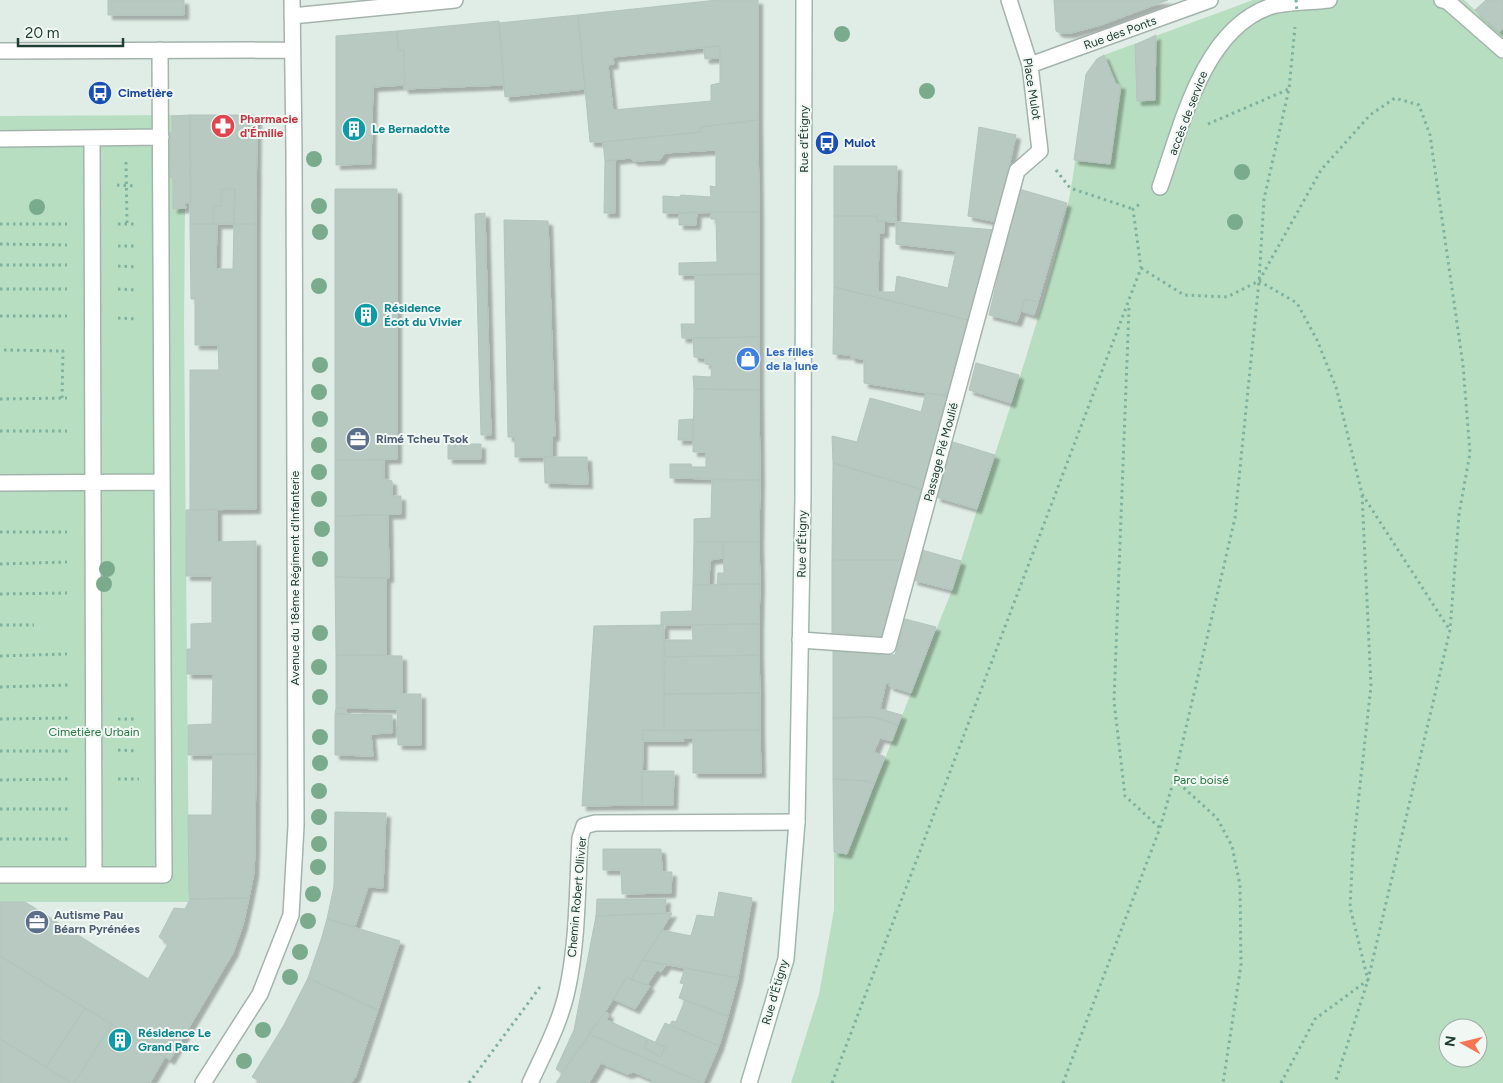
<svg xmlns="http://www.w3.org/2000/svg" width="1503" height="1083" viewBox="0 0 1503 1083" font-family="Figtree,sans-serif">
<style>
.green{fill:#b8dec1;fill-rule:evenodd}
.building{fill:#b8c9c2;stroke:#b2c5bd;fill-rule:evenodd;filter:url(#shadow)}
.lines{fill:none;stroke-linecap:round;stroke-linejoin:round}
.lane-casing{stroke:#a3b4ad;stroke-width:18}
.street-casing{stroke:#a3b4ad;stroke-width:18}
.secondary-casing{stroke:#9eb8ae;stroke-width:18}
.path{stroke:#7fb19f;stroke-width:3;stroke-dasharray:2.5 4;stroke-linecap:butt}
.lane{stroke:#fff;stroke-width:15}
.street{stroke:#fff;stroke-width:15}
.secondary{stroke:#fff;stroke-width:15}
.path-bridge{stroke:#7fb19f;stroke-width:3;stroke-dasharray:2.5 4;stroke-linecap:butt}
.tree{fill:#7bab8d}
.labels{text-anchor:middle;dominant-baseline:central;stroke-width:4;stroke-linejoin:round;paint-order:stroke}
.street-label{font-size:12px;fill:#203d34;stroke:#f1f8f4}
.transit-label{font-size:12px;font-weight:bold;fill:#164399;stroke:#f1f8f4;text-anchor:start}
.health-label{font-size:12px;font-weight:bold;fill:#be3a42;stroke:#f1f8f4;text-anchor:start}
.culture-label{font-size:12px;font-weight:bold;fill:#0d838f;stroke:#f1f8f4;text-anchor:start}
.shop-label{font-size:12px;font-weight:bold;fill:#366cbe;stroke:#f1f8f4;text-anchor:start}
.service-label{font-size:12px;font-weight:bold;fill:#4e5e75;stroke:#f1f8f4;text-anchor:start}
.park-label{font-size:12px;fill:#297544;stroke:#f1f8f4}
</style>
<defs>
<filter id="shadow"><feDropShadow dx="4.5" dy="4.5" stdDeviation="1" flood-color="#0004"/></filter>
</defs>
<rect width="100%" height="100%" fill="#e0ece6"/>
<path class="green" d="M1253,0H1464L1499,31L1503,29V1083H791L819,994L834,910V852L847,854L952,590L961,561C994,453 1033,345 1061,235C1075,182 1079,127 1086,74L1097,59L1104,55ZM1448,1028H1478V1058H1448Z
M190,115L191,203L185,204L184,326L189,893L190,899L188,902H0V116Z"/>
<path class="building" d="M108,0H184V15H108Z
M717,0H758V120L701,127V132L603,142H590L578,15ZM720,46V83L711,85V101L613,110L608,65L614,64L613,57Z
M1054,0H1168L1101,25L1071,33H1060L1056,31Z
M1486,0H1503V29L1499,32L1475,10Z
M578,15L585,89L505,97L499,23Z
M499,21L504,85L404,89V50L398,51L397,31Z
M397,31L398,51L404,50L405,85L373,87L371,164L336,165V36Z
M1156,35L1155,100L1137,101L1135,45Z
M720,46V58L705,59L704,47Z
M1104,55L1116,84L1121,85L1110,164L1074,160L1086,74L1097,59Z
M190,115H253L257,117L256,224H234L235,189H221V206H213V224H190Z
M190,115L191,203H185L186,208L173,209V178L170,177V133H172V116Z
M758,120L759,212L663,213V196L679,197L681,195L711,197L710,186L716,187V150L665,153L660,160L634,161L630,158L605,161L603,142L701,132V127Z
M979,127L1016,135L997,222L968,216Z
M615,160V213H604L605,161Z
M834,166H897L896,222L877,221V216H834Z
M221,189H235L234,224H213V206H221Z
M335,189H397V459L335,460Z
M1019,189L1067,203L1038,302L1025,299L1017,322L989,315Z
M697,212L696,225H679V213Z
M711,212H759V274L679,275V263L717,262L716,219H711Z
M485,213L491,435H481L475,214Z
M834,216H877V221H884V233H879L878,292H895L897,276L948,288L956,251L896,244V222L996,230L972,321L834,287Z
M504,220L548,221L555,436L552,437V457H515V437H508Z
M190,224H217L216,269H233L234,224H256V509L190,510V370H219L218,345H195V299H191Z
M759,274V337L682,338L681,324H695V275Z
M834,287L972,321L950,396L926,393L864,383V359L851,358V355L833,354Z
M1025,299L1038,302L1034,315L1021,311Z
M759,337V390L694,389L693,376L711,377L712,365L705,364V358L694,357L693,338Z
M976,363L1019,375L1011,403L969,390Z
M694,389L759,390L760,480L670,478V464H691L692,467H706V452H693Z
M926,393L950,396L923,490L833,463L832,436L857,442L870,398L921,412Z
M693,419V440H678L679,420Z
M953,442L995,455L977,509L936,497Z
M448,444H481V459H448Z
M544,457H587L588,484L545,483Z
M335,460H384V479L392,481V496H401V514L335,516Z
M833,463L923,490L905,560H832Z
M712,480H760L759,542H694V519L711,518Z
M217,509V542L256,541V754L188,755V725L212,724L213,674H187V649H191V624L212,623V576H186V510Z
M388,515L389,578L335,577V516Z
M694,542H723V558L710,560L709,584L693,585Z
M723,542H759L760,584H717L718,573H724Z
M922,550L961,561L952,590L913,580Z
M832,560H905L883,638L832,635Z
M335,577L386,578V655H336Z
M760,584L759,624L661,625V612L692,611L693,585Z
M905,619L936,627L911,693L889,686L890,683H886L880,709L902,715L898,725L873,717L833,718V651L895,655Z
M759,624V655L665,657L664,640H693L692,625Z
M664,625V731L643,730L642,805L582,806L594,626Z
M336,655L402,656V694H421V745H398L397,709L336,708Z
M759,655L760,693L664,694L665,657Z
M760,693V730L664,731V694Z
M336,708L346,709L347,714H335Z
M335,714L392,715V733L371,734L373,756L335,755Z
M873,717L898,725L892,741L880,738L874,752L885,757L874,784L867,781L833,779V718Z
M643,730H760L761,773H693V738H683L684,741H643Z
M213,754H256L255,851L254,873L249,898L190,899L189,893L188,815H212Z
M642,771H674L673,805H642Z
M833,779L867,781L874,784L847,854L834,852Z
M335,812L386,813L383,888L368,887L355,927L327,919L334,886Z
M603,849H661L662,872H672L671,893L622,894L621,870H603Z
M719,892L752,898L738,978L642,960L662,930L691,936L697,915L714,917Z
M249,898L243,925L233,953L170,1060L0,956V902H25L148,979L168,944L159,937L174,908L185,909L190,899Z
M597,899H666L665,913L596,916Z
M672,913L631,980L627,977L605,1012L562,1073L556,1069L574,1030L596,916Z
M327,919L400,941L378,1010L308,978L321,940Z
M0,956L85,1008L46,1067L0,1039Z
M642,960L666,965L661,972L657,970L647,985L631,980Z
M685,968L738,978L728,1016L679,998L684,984L680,983Z
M627,977L650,986L635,1009L613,999Z
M308,978L378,1010L356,1076L351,1083H262L252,1077L284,1025Z
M685,1000L728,1016L719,1046L670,1025L672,1021L676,1022Z
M85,1008L112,1024L74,1083H71L46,1067Z
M605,1012L609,1014L607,1020L648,1039L644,1048L661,1057L665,1047L655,1043L665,1023L719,1046L703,1083L589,1034Z
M112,1024L165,1057L150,1083H74Z
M589,1034L703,1083H651L652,1080L634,1072L627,1074L601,1063L589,1083H556Z
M0,1039L46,1067L71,1083H0Z
M648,1039L665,1047L661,1057L644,1048Z"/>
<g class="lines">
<g class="lane-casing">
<path id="lane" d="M1446,0L1503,50
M92,138L94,875
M0,139L161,137
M0,483L162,482
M0,875H164L160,50"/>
</g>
<g class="street-casing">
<path id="street" d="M1442,0L1447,1
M292,16L455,0
M0,51L292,50
M1030,65L1210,0
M1160,187C1181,128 1202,31 1269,7C1283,2 1313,2 1329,0
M800,640L888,646L1017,171L1040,151L1030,65L1009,0
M203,1083L260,994L291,915L296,826L294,151L292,0
M530,1083C544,1053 560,1023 567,991C578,941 577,889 580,838L584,826L595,823L797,822"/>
</g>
<g class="secondary-casing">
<path id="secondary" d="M749,1083L786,959L797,822L803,497L804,0"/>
</g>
<path class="path" d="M1208,124L1289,89
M126,162L127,224
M1056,170L1070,188L1133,209
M117,185L136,186
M0,224H67
M118,224H134
M0,244L67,245
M118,246H137
M0,265H67
M118,266L137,267
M1141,268L1184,295L1227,297L1259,281L1321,170L1370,115L1395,98L1419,105L1430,135L1463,365L1470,453L1459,514L1450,630L1368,980L1335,1083
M1259,281L1297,303L1317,340L1336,387L1362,494L1449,629
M0,289H67
M118,289L137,290
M1129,308L1114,701L1125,796L1160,828
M0,316H67
M118,318L137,319
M4,350L63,351
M62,398L63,351H68
M0,399L67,398
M0,431H67
M0,532H67
M0,564L67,562
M0,594L67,593
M0,625H34
M0,656L67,654
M0,687L69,685
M0,719L69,718
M118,719H137
M118,750L137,751
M0,751H69
M118,779H139
M1174,779L1217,818L1232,846L1240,885L1241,965L1223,1083
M0,780L69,779
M0,809H69
M0,839H69
M469,1083L540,987
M832,1083L1141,268L1133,209L1141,203
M1063,1083L1160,828L1174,779L1235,518L1259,281L1264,199L1289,89L1295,27
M1281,1083L1315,1019L1368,980L1350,907L1353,849L1371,686L1362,494"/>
<use href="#lane" class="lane"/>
<use href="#street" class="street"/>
<use href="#secondary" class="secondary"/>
<path class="path-bridge" d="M1296,0L1297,12"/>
</g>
<g class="tree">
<circle cx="842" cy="34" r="8"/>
<circle cx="927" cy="91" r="8"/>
<circle cx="314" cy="159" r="8"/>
<circle cx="1242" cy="172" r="8"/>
<circle cx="319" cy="206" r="8"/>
<circle cx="37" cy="207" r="8"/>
<circle cx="1235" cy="222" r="8"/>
<circle cx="320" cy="232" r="8"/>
<circle cx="319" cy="286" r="8"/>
<circle cx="320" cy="365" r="8"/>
<circle cx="319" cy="392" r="8"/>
<circle cx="320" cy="419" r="8"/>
<circle cx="319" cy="445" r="8"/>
<circle cx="319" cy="472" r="8"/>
<circle cx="319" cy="499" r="8"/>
<circle cx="322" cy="529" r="8"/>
<circle cx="320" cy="559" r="8"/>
<circle cx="107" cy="569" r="8"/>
<circle cx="104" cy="584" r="8"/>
<circle cx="320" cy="633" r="8"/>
<circle cx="319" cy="667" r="8"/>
<circle cx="320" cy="697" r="8"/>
<circle cx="320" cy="737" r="8"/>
<circle cx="320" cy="763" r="8"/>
<circle cx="319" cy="791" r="8"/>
<circle cx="319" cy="817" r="8"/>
<circle cx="319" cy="844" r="8"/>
<circle cx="318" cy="867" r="8"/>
<circle cx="313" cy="894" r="8"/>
<circle cx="308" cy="921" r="8"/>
<circle cx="300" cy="952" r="8"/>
<circle cx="290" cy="977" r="8"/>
<circle cx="263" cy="1030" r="8"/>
<circle cx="244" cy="1061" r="8"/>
</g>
<defs>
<g id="bus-disc" transform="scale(1.25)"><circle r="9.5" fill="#1a4fb4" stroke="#f1f8f4"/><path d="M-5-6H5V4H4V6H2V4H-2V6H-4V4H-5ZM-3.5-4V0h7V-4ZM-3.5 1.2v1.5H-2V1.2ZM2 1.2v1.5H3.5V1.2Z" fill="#fff"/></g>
<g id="pharmacy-disc" transform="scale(1.25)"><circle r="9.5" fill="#e0444e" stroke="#f1f8f4"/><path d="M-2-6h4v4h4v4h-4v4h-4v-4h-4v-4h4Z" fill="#fff"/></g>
<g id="building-disc" transform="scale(1.25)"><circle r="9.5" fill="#0f9aa8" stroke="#f1f8f4"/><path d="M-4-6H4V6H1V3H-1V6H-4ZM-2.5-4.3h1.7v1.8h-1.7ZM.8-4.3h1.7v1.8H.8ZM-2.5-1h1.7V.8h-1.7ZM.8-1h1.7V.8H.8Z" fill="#fff"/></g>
<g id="shop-disc" transform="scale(1.25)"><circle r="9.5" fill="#3f7fe0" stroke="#f1f8f4"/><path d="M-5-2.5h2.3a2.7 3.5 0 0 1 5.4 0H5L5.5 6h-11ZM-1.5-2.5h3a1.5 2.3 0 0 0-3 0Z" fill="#fff"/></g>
<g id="office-disc" transform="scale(1.25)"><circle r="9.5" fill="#5c6f8a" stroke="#f1f8f4"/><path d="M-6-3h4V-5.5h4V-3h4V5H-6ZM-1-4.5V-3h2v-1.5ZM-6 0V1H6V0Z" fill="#fff"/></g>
</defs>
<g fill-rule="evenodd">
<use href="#bus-disc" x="100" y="93"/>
<use href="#pharmacy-disc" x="223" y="126"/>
<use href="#building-disc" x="354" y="129"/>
<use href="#bus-disc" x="827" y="143"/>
<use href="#building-disc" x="366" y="315"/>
<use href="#shop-disc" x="748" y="359"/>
<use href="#office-disc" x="358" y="439"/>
<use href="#office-disc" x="37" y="922"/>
<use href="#building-disc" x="120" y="1040"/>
</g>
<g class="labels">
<g class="street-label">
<text transform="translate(1120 33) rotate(-20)">Rue des Ponts</text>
<text transform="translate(1032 89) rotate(81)">Place Mulot</text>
<text transform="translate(1188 113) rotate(-69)">accès de service</text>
<text transform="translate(804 139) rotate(-90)">Rue d'Étigny</text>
<text transform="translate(941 452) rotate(-75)">Passage Pié Moulié</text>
<text transform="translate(802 544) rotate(-89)">Rue d'Étigny</text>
<text transform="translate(295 578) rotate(-90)">Avenue du 18ème Régiment d'Infanterie</text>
<text transform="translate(577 897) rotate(-85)">Chemin Robert Ollivier</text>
<text transform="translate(775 992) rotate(-74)">Rue d'Étigny</text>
</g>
<g class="transit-label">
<text x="118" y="93">Cimetière</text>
<text x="844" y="143">Mulot</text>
</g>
<g class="health-label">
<text x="240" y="119">Pharmacie<tspan x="240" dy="14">d'Émilie</tspan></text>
</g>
<g class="culture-label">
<text x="372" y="129">Le Bernadotte</text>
<text x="384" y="308">Résidence<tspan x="384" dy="14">Écot du Vivier</tspan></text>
<text x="138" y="1033">Résidence Le<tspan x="138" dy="14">Grand Parc</tspan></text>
</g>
<g class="shop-label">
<text x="766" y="352">Les filles<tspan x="766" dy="14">de la lune</tspan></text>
</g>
<g class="service-label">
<text x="376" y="439">Rimé Tcheu Tsok</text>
<text x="54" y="915">Autisme Pau<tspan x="54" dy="14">Béarn Pyrénées</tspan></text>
</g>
<g class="park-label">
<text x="94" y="732">Cimetière Urbain</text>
<text x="1201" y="780">Parc boisé</text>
</g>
</g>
<g transform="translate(1463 1043) rotate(278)"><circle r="24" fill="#f1f8f4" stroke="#9dada7"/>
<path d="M0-4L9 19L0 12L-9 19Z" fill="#f77553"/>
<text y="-8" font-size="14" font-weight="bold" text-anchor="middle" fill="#203d34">N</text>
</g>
<path d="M18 38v8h105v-8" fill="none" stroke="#203d34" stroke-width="2.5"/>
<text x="25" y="38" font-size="15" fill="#203d34" stroke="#f1f8f4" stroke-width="4" paint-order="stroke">20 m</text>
</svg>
